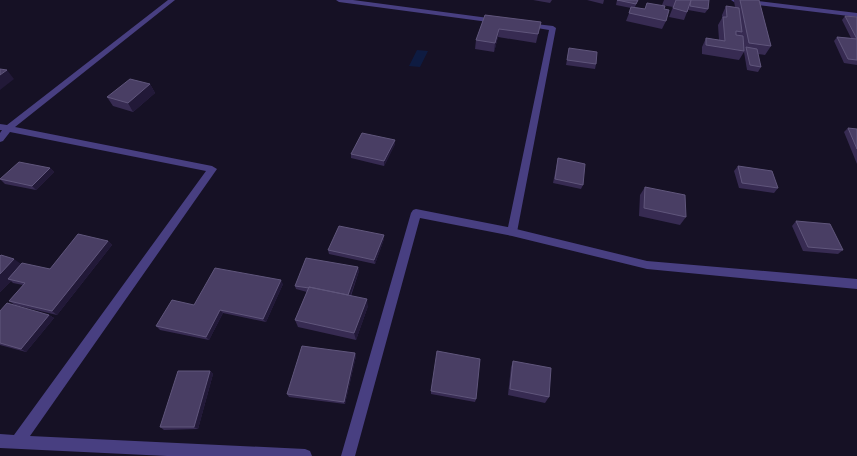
<svg xmlns="http://www.w3.org/2000/svg" width="857" height="456" viewBox="0 0 857 456" font-family="Montserrat,sans-serif">
<style>
.water{fill:#0e1b41}
.lines{fill:none;stroke-linecap:round;stroke-linejoin:round}
.service{fill:#483f81;fill-rule:evenodd}
.minor{fill:#483f81;fill-rule:evenodd}
.wall{fill:#372b52}
.shaded-wall{fill:#221938}
.building{fill:#493e64;stroke:#60567c}
</style>
<rect width="100%" height="100%" fill="#161125"/>
<path class="water" d="M417,50L428,51L420,67L409,66Z"/>
<g class="lines">
<path class="service" d="M336,0H353L496,19L499,21L496,23L339,2Z
M527,23L553,26L556,28L517,232L516,235H508L507,232L549,30L525,26V24Z"/>
<path class="minor" d="M168,0H175L15,127L212,166L217,169L30,436L305,449L310,451L312,456H167L0,448V434L14,435L206,171L10,132L3,141L0,142V133L2,130H0V124L7,125Z
M731,0H750L857,13V17L734,2Z
M416,209L512,228L647,261L857,279V289L647,269L512,236L420,218L355,456H341L411,213L413,210Z"/>
</g>
<path class="wall" d="M533,0H552L550,3Z
M587,0H604L603,4Z
M617,0H638L635,7L645,9H664L666,21L662,29L626,21L631,8L616,5Z
M664,0H709L708,9L705,13L688,10L689,7L684,20L669,17L673,7L662,5Z
M734,0H759L771,46L765,55L758,54L761,67L758,72L747,70L744,52L739,60L702,54V47L706,38L719,40L718,25L722,18V15L726,6L735,7L734,1Z
M485,15L541,22L536,43L498,37L494,52L475,49L476,40Z
M845,16L857,17V65L844,63L834,41L837,37L851,38L842,20Z
M569,48L596,64L595,69L566,65Z
M150,84L155,93L133,112L113,106L107,97Z
M848,128L857,129V164L844,132Z
M395,140V144L384,166L351,158V154Z
M558,158L583,185L581,189L553,183Z
M738,166L778,188L774,193L739,188L734,171Z
M50,168L54,172L36,190L5,184L0,179Z
M645,187L686,217L680,225L639,216L640,195Z
M796,221L843,250L838,254L803,251L792,226Z
M384,235V239L375,264L329,254L328,250Z
M108,241L112,245L57,315L15,305L9,301L23,285L13,283L11,281L0,292V256L21,264L50,269Z
M358,267L359,271L351,296L368,306L356,340L298,327L295,320L307,292L296,289L295,286Z
M283,284L266,322L223,313L209,340L160,330L156,326L194,305Z
M0,311L49,315L54,318L26,352L0,345Z
M355,353L356,356L345,404L289,397L287,394Z
M513,361L549,397L545,403L508,395L511,367Z
M210,371L213,374L198,429L164,430L160,427Z
M431,391L476,399L475,402L431,394Z"/>
<path class="shaded-wall" d="M499,29L498,37L494,52L495,43Z
M7,70L14,79L0,90V75Z
M150,84L155,93L133,112L128,103Z
M395,140V144L384,166V161Z
M50,168L54,172L36,190L32,186Z
M384,235V239L375,264L374,260Z
M108,241L112,245L57,315L52,311Z
M14,259L24,266L8,279L11,281L0,292V274Z
M358,267L359,271L349,299L348,296Z
M281,280L283,284L266,322L263,319Z
M367,299L368,306L356,340L354,333Z
M220,310L223,313L209,340L206,337Z
M49,315L54,318L26,352L21,349Z
M355,353L356,356L345,404L344,402Z
M210,371L213,374L198,429L194,427Z"/>
<path class="building" d="M617,0H638L636,4Z
M676,0H691L687,12L673,8Z
M691,0H709L708,9L690,6Z
M740,0H759L771,46L749,43Z
M647,3L665,6L664,9L669,10L666,21L629,13L631,7L645,9Z
M726,6L739,8L742,32L736,31V35L743,36L744,51L706,45V38L725,41L723,17H727Z
M485,15L541,22L538,34L499,29L495,43L476,40Z
M845,16L857,17V60L848,59L837,37L857,39Z
M746,47L757,49L761,67L750,65Z
M569,48L597,52L596,64L567,60Z
M0,69L7,70L0,75Z
M130,79L150,84L128,103L107,97Z
M848,128L857,129V149Z
M362,133L395,140L384,161L351,154Z
M558,158L585,164L583,185L555,179Z
M19,162L50,168L32,186L0,179Z
M738,166L772,171L778,188L742,183Z
M645,187L685,195L686,217L644,208Z
M796,221L830,224L843,250L808,247Z
M339,226L384,235L374,260L328,250Z
M78,234L108,241L52,311L9,301L25,283L8,279L22,263L50,269Z
M1,255L14,259L0,274V256Z
M306,258L358,267L348,295L309,287V288L295,286Z
M215,268L281,280L263,319L220,310L206,337L156,326L172,300L194,305Z
M309,287L367,299L354,333L295,320Z
M7,303L49,315L21,349L0,343V311Z
M302,346L355,353L344,402L287,394Z
M437,351L480,359L476,399L431,391Z
M513,361L551,368L549,397L510,389Z
M178,371H210L194,427H160Z"/>
</svg>
